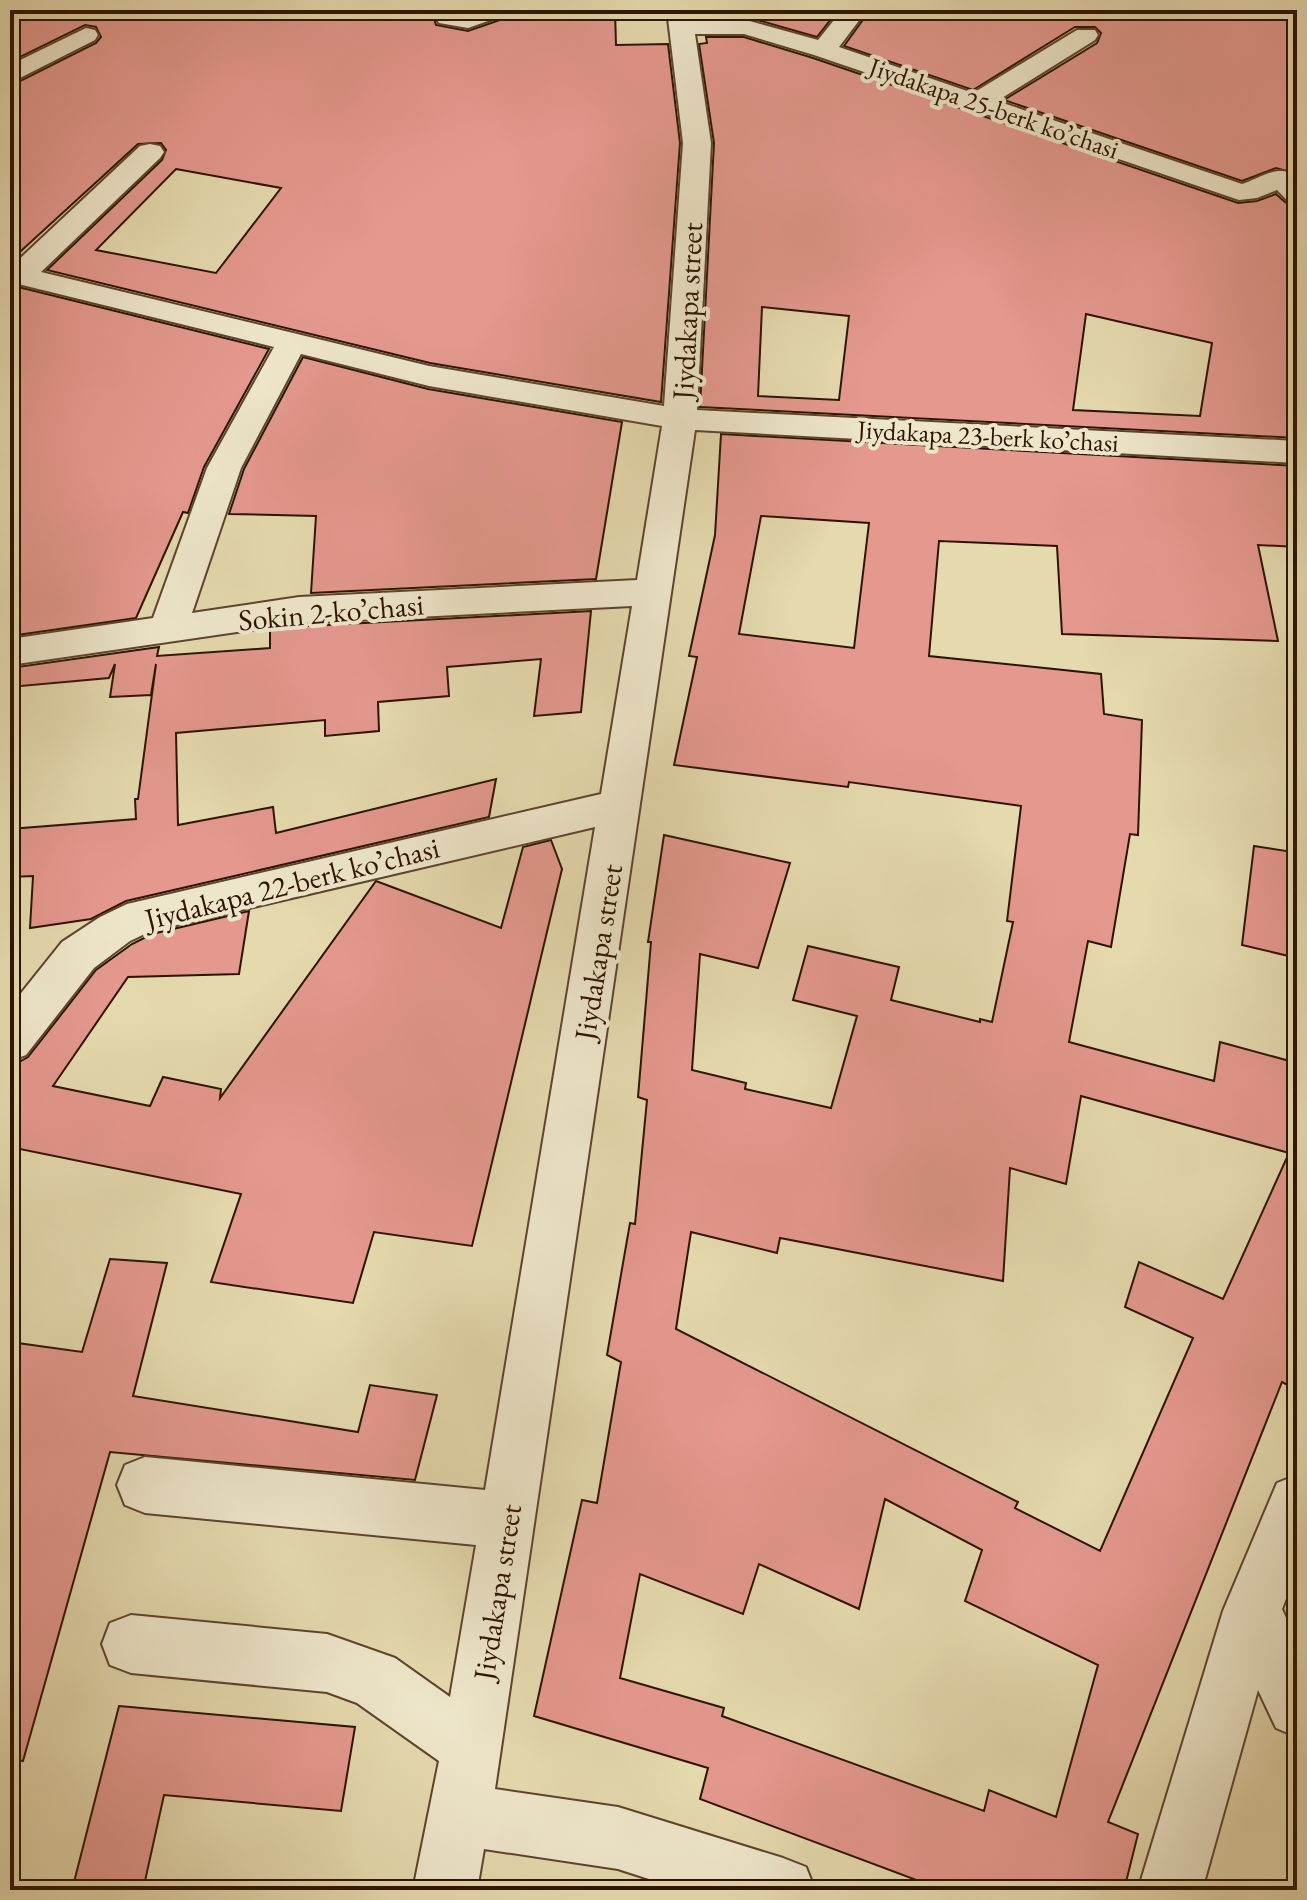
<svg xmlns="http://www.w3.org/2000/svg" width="1307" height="1900" viewBox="0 0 1307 1900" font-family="'EB Garamond',serif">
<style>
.building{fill:#e4988e;stroke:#2d1401;stroke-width:2;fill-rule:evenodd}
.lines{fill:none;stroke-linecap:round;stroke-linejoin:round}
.minor-casing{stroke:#5b452c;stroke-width:4}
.minor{fill:#eee6ca;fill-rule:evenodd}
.labels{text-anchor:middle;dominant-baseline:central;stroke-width:8;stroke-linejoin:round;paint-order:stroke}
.far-street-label{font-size:26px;fill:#2d1401;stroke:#eee6ca}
.street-label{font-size:30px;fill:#2d1401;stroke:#eee6ca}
</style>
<rect width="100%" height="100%" fill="#e5d9ae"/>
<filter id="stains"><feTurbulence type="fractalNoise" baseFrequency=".0025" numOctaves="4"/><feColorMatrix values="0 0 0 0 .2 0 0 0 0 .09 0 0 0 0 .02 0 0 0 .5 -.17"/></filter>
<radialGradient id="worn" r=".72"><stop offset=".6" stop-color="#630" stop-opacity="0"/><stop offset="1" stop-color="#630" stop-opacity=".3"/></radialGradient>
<path class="building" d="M10,10H439L433,16L436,25L468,31L506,18L511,10H615L616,45L668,44L680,143L661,402L430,363L47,270L162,160L166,150L161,143L138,144L10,261V86L96,43L101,37L96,27L85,25L10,62ZM176,169L281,188L216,273L96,250Z
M704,10H838L817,37L747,17L704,16Z
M870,10H1297V174L1276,168L1242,181L1004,100L1097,43L1101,33L1095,27H1075L973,90L844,46Z
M706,37H744L813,58L1238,203L1257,201L1276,194L1285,202L1297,205V438L700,407L714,143L699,44L707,43ZM762,307L849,316L839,400L758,396ZM1086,314L1212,343L1200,416L1073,410Z
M10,285L269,349L204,467L188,513L183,512L136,618L10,636Z
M303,357L428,389L622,422L596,579L311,593L316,516L229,514L244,469Z
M721,434L1297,466V547L1258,545L1278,641L1062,634L1057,546L939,541L929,656L1101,674L1104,714L1142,720L1138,835L1130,834L1111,947L1088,941L1069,1042L1214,1081L1220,1042L1297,1063V1390L1282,1382L1108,1822L1138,1834L1124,1890H943L700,1799L708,1768L534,1716L582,1500L597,1503L621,1362L607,1355L630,1223L635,1224L647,1100L638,1097L651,942H648L664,835L790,863L758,968L700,954L692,1070L746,1083L745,1089L831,1108L857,1016L793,1000L808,946L899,967L891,1000L980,1022V1019L992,1022L1013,922L1007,921L1021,806L849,782L848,787L674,765L697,657L689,656L715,535ZM761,516L869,523L854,648L739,634ZM1081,1096L1289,1153L1223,1299L1139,1262L1125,1307L1193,1338L1100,1551L1015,1508L1018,1502L676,1329L691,1232L777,1253L780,1238L1003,1281L1010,1168L1066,1184ZM885,1499L982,1550L965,1601L1098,1665L1056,1817L989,1790L984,1811L722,1716L724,1708L620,1678L640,1574L743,1614L759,1564L859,1609Z
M591,611L581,712L534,716L541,659L447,667L449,696L378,702L379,731L325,736V720L176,733L178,825L273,807L276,833L496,779L489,817L126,901L91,919L30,928L33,876L10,877V829L136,819L135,799H138L156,664L151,695L110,697L115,664L109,678L10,687V668L159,647L157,656L270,648V630L308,626Z
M551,840L562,869L472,1246L374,1232L353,1303L211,1282L241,1194L10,1147V1067L28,1057L96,970L132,944L152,934L249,911L239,974L128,977L53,1086L150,1106L163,1077L221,1089L220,1098L376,881L501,928L523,847Z
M1254,846L1293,852L1297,886V958L1242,945Z
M110,1259L167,1263L133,1396L358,1432L370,1385L437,1395L415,1480L110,1452L23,1761L10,1760V1342L82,1352Z
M119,1706L355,1727L341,1811L164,1795L143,1890H72Z"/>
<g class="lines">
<g class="minor-casing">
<path id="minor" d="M474,10H508L505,15L468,28L439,23L436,18L439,13C452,10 462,15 474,10Z
M667,10H691L692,19L746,20L818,40L842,10H867L839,47L973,93L1077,30H1095L1098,35L1095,40L997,101L1242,184C1260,178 1280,162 1297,178V202L1287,200L1277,190L1257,198L1239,200L814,55L744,34H695L711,143L697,410L1297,441V463L695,430L495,1789L618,1807L783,1858L806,1867L815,1890H683L618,1869L484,1849L477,1890H413L439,1761L357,1703L327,1692L131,1673L110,1665L102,1644L110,1623L131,1615L327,1634L395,1658L450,1697L476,1545L145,1513L125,1505L117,1485L125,1465L145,1457L485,1490L595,827L151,931L130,941L94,968L26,1055L10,1061V1007L62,942L100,917L127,904L601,794L632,606L299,623L10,665V639L153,618L207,468L274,347L10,282V264L13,265L140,146L150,144L160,146L164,152L160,158L41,272L429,366L664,406L683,143ZM301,354L429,386L662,426L637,580L299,597L192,613L241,468Z
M86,28L95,30L98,35L95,40L10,83V65Z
M1297,1475V1571L1282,1609L1297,1642V1737L1276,1728L1258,1690L1202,1890H1138L1223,1611L1277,1483Z"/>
</g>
<use href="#minor" class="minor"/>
</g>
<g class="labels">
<g class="far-street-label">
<text transform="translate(994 108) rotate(19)">Jiydakapa 25-berk koʼchasi</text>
<text transform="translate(988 436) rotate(3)">Jiydakapa 23-berk koʼchasi</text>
</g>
<g class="street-label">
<text transform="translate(687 311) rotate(-87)">Jiydakapa street</text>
<text transform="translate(331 612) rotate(-5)">Sokin 2-koʼchasi</text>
<text transform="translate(292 883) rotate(-14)">Jiydakapa 22-berk koʼchasi</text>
<text transform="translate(598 952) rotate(-81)">Jiydakapa street</text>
<text transform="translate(497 1592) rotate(-81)">Jiydakapa street</text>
</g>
</g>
<rect width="1307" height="1900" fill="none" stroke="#e5d9ae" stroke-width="40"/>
<rect x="12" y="12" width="1283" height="1876" fill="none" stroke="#2d1401" stroke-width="4"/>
<rect x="20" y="20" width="1267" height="1860" fill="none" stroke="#2d1401" stroke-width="2"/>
<rect width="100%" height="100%" filter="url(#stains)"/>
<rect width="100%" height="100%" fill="url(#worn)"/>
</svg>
